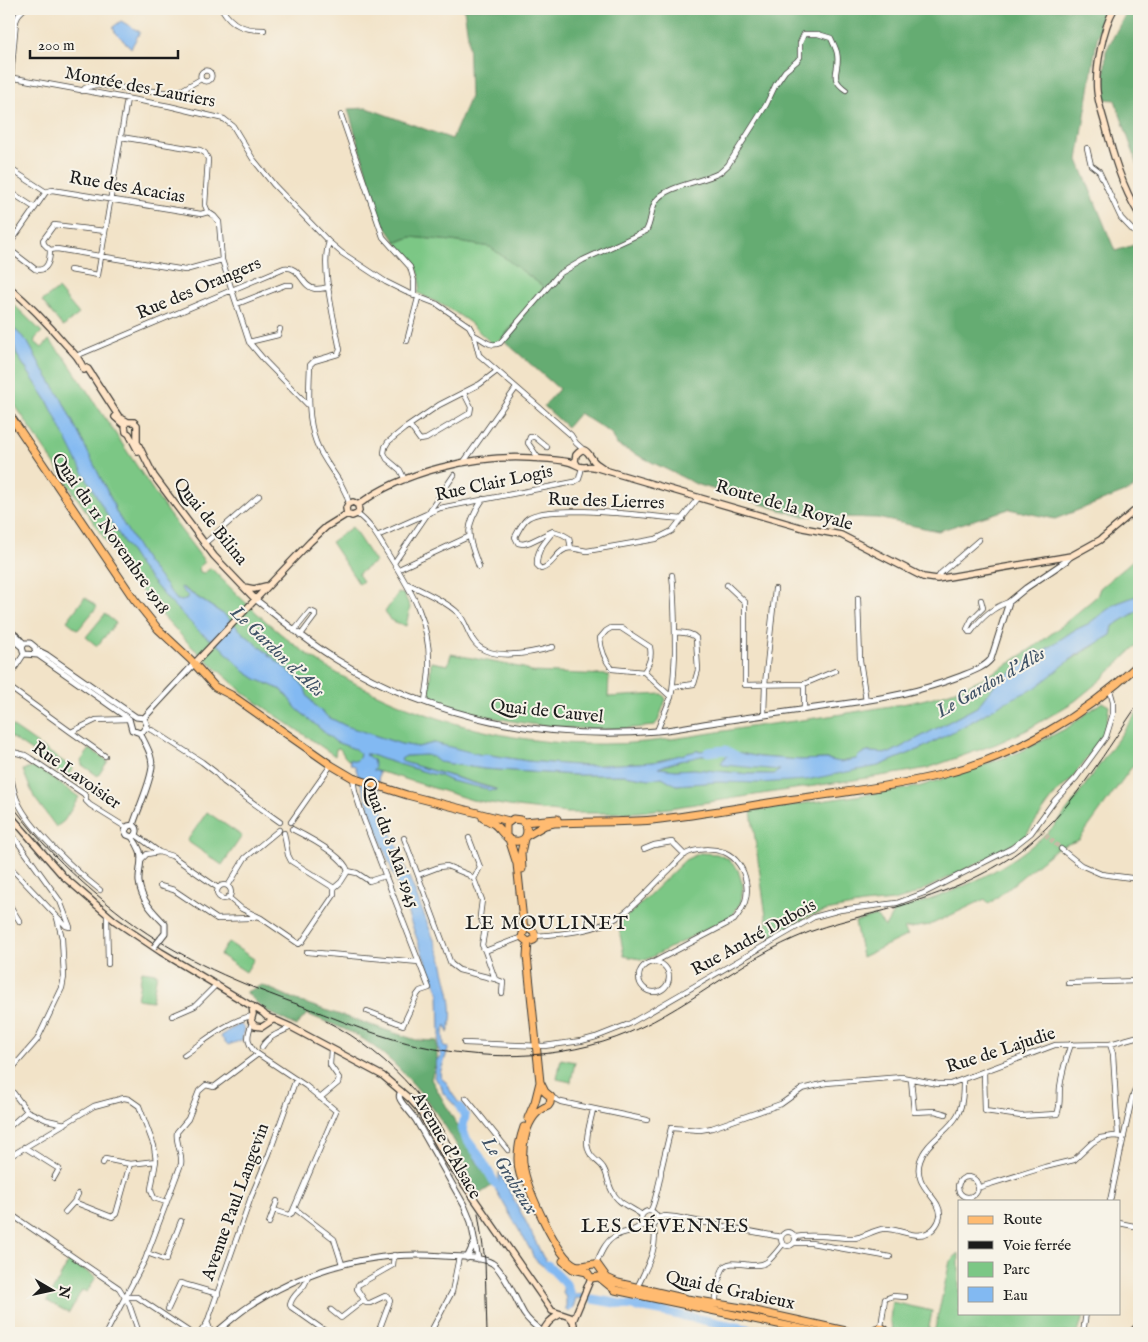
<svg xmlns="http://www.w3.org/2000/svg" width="1148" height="1342" viewBox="0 0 1148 1342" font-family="'IM FELL English',serif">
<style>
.green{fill:#7cc785;stroke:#4c7250}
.forest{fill:#65ac72;stroke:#406447}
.water{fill:#82b9f2;stroke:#4f6a87}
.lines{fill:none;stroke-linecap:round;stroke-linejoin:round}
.river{stroke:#82b9f2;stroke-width:9}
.minor-tunnel{stroke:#c7bba6;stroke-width:4.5;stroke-dasharray:4.5 2;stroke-linecap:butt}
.minor-casing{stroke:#3c3a36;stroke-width:6}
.tertiary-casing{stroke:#3c3a36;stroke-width:7}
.secondary-casing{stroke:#3c3a36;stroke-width:8}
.primary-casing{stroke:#3c3a36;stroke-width:9}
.minor{stroke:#fff;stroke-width:4.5}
.tertiary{stroke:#fff;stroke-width:5}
.secondary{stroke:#ffe4c6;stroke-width:5.5}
.primary{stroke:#ffbb71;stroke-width:7}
.rail{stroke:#1c1c1c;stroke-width:1}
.tertiary-bridge-casing{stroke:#3c3a36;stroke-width:7;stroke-linecap:butt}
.tertiary-bridge{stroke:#fff;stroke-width:5}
.labels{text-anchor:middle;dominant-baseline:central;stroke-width:4;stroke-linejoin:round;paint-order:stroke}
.street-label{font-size:18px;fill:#1c1c1c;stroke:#f7f3e8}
.water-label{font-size:19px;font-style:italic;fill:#405367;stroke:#f7f3e8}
.quarter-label{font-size:20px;letter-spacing:1px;fill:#1c1c1c;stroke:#f7f3e8}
</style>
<rect width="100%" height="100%" fill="#f7f3e8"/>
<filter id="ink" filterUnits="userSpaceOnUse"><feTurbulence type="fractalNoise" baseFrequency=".02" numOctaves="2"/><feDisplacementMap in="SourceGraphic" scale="10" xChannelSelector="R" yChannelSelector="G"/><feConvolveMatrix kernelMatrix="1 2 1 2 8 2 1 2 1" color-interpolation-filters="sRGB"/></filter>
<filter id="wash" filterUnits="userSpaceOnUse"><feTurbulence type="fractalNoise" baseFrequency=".0096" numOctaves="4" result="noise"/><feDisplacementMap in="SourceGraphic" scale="20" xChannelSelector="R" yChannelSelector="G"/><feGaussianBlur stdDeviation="1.12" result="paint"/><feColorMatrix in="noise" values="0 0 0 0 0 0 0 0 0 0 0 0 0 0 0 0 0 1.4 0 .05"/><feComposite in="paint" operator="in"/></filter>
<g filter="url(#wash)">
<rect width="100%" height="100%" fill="#f2e3c8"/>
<path class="green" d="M411,237L452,241L491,247L544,287L498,343H491L469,322L450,309L418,293C426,270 409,258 396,243Z
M58,289L79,314L63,327L42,301Z
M9,300L42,332L35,339V342L42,348L49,340L66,359L168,513L205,562L199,567L200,572L204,573L211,568C246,604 282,639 325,666C405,716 509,746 604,744C658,744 711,732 764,725C804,720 844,714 884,707C910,703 936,698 960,688C1012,668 1055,632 1097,596L1100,588L1132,561L1139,552V595L1115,604L1088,624L1073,631L997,682L977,707L890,753L868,752L861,754L856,759L840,762L826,759L800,760L760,757L730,751L761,768L781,770L774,774H749L694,769L676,770L657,768L716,750L696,751L654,762L587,766L527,761L485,754L482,756L434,743L418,747L401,744L346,726L328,717L316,707L307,695L305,688L283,666L243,633L226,616L182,587L188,596L186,599L182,601L177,600L146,561L116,512L113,503L61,398L42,368L27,341L9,324Z
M9,338L14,344L17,355L48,402L111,522L140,567L169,601L200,632L221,647L244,671L256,679L282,690L297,709L336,742L355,749L360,754L359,758L356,761L348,760C343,756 343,752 339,748L336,749L335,756L245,694L192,647L149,601L126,571L9,396Z
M352,527L375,562L358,574L363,581L359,584L331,542Z
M398,593L404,594L410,607L406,626L390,620L385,612Z
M85,597L97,607L78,630L67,621Z
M1139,610V643L1102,679L1075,701L1027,730L996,744L928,768L900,773L669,808L638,812L610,813H566L509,806L472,800L392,775L373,770V760L364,754H369L382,759L432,774L438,775L451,781L470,785L496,789L403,762L401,759L406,756L426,755L433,757L440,762L484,769L576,775H624L650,779L662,777L676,785L844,772L878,766L920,749L971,722L1111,635L1113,626Z
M105,614L116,623L97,646L86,637Z
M451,654L524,668L531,672L609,675L608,697L662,694L666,699L658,721L654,726C579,735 503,724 432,701L429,698L431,662L448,665Z
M1102,702L1109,706L1106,728L1102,737L1071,780L1056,793L1025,836L1003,851L911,896L894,901L863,904L826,911L809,916L769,937L751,811L918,787L955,775L1020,752L1067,728Z
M1139,710V757L1079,840L1057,848L989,904L985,899L930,925L904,929L908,935L862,957L855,922L876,916L885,927L894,911C952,894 1003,873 1048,832C1064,817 1076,798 1088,781C1105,757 1122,733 1139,710Z
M9,724L38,744L33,752L9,736Z
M40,746L73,768L66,778L34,755Z
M90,749L108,761L98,776L82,765L81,761Z
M36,767L79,797L64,821L56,827L34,797L24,773L23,770Z
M207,812L242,836L222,865L187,841Z
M700,853L717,854L728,859L738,870L743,886L741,902L732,916L646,960L624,956L618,923L634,910L685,860Z
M228,942L254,959L246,972L220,955Z
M142,971L157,973L152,1001L137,999Z
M561,1059L575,1062L571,1082L557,1079Z
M959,1253V1313H1084L1078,1333H934L950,1261Z
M69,1261L96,1277L87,1292L82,1290L69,1313L47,1301Z
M892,1302L932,1311L928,1333H909L893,1330L890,1320Z"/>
<path class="forest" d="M464,9H1107L1097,39L1078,160L1115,251L1137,244L1139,246V472L1133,489L1055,519L1009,509L938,531L877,518L800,516L696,484L617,445L612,434L579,413L567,427L544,406L559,389L502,339L544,287L490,247L452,241L411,237L396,242L377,214L371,187L348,109L367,108L452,139L470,97L468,36Z
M1128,9H1139V169L1115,100L1103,99L1106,51Z
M262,985L301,1002L416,1040L437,1041V1059L431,1079L457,1125L462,1131L477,1162L493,1185L478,1195C471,1181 466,1165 459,1150C439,1111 395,1056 356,1035C341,1027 323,1021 307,1014L296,1026L263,1009L246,992Z"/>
<path class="water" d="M121,21L140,32L131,48L115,32L113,27Z
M9,324L27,341L42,368L61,398L113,503L116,512L146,561L177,600L182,601L186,599L188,596L181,589V587L226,616L243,633L297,678L305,688L307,695L316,707L328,717L346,726L401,744L418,747L434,743L482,755L484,754L527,761L587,766L654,762L696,751L718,750C699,759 677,759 658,768L676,770L694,769L749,774H774L780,770L723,765L721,763L725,757L730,755L729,751L760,757L800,760L826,759L840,762L856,759L861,754L868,752L890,753L977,707L997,682L1073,631L1088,624L1115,604L1139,595V610L1113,626L1111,635L1075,656L1035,688L1003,703L971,722L920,749L878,766L806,780L759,783L718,782L676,785L662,777L650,779L624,775H576L484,769L439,762L433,757L426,755L406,756L401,759L403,762L497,790L489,791L487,789L451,781L438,775L432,774L382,759L369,754H365L373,760L375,768L373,770L379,772L378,785L382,809L442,960C446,984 457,1009 448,1033L446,1025L443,1033L444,1046L449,1047L440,1073L441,1078L447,1083L451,1092L464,1110L465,1116L443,1093L441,1085L434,1078L437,1059L441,1057L438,1047L440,1034L439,992L424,958L369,808L355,766L351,765L349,759L356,761L359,758L360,754L355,749L336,742L297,709L282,690L256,679L244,671L221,647L200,632L169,601L140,567L111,522L78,463L48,402L17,355L14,344L9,338Z
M239,1024L244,1027L242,1040L228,1045L220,1036Z
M499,1172L526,1222L543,1257L556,1273C546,1268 533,1262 531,1251L493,1185L490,1175L499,1183Z
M567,1284L570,1287L571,1293L593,1296L605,1301V1303L576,1298L573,1308L569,1312L566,1310V1298L563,1293V1288Z"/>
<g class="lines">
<path class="river" d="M708,752L725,750L738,757
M460,1107L465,1116L462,1131L467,1140L480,1157L496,1185
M548,1265L566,1284L570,1294
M592,1299L655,1310L767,1333"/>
</g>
</g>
<g filter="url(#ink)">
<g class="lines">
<path class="minor-tunnel" d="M1036,826L1061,849"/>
<g class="minor-casing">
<path id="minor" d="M222,9C232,26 245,30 264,30
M200.5 76a5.5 5.5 0 1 1 11 0a5.5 5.5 0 1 1-11 0Z
M9,77L169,106L224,119L233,126L253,159L274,185L329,242L342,253L386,282L406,292L437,304L469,326L474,335L479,355L571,435L576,443L585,451
M11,77L16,21L19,14L24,9
M82,91L85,88L95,85L172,93L178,92L201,79
M341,115L383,237L410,267L414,281V296
M121,137L200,150L205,153L208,159L205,205L208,212L214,216L219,222L222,260L249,342L265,361L309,406
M1087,148L1091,165L1099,171L1121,218L1139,237
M9,168L46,192
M9,191L35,208
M105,231L54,225L43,240L44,244L50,250L57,249L185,270L222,260
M329,242C320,267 335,323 340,350L338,354L314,361L310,365C309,390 307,418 316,442C324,464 343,480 349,503
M9,245L46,192L52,190L201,214L208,212
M9,249L35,269C48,273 50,259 50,250
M70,270L98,275L127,99
M237,304L285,285H291
M474,335C484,339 489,348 500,343L559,274L583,260L646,231C652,221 650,210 656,201C665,186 702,182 719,173C722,171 725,168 728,165L766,105L776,84L785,71L797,61L800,57V43L804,34H818L831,38C833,43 836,48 837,53C841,71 827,77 846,90
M407,341L418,298
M249,342L278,335L280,329
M76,356L284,268C301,265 301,288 316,289C320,289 325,288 329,287
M410,426L420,440L426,439L470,413L471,407L464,393
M539,459L528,443L530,437H535L547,447
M463,463L516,388
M405,480L400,470L387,459L384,453L385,447L388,442L404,429L439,405L480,384L497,371
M357,514C371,524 379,539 388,554C411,590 431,622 429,668C429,679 426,691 425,702
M683,519C654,517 549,503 528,518C522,522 519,530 515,537L518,543L523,544L530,542L553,531L562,534L569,538L571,548L587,551L656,539L672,531L699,497
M553,532C544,543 536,551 537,565L541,569C554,566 557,548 571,548
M377,536L440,508L574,482L579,479L582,467
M204,544L259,496
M394,563L454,475
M479,567C468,536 463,529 483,499
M399,569L468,537
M937,579L941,573L979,540
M408,584C421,590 448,603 458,613C465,620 467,631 473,640C487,663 532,653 553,647
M727,585L745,602V685L804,684L835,671
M858,598L860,660L866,701
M981,600L983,608L972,619L967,629L969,632H971C980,619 993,607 1009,602
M611,628H621L650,647C652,657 649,664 644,672L612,669C605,660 601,650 600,638L606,631Z
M294,631L310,611L315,613V616L300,636
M644,672L671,697L657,731
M9,677L24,654
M804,684V710
M9,687L71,732L96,720L129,719
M673,687L694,684L698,670L696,638C691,632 682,633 675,632
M671,697C674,682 674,668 675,653C675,627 675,601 672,575
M764,715L765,684L775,589
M146,728L154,731L202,762L215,772L224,782L280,822
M71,732L105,756
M9,751L25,755L30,758L84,794L86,797V801L90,805L127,828
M9,768C12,779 13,792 18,802C29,828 77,872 100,890
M353,778L355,792L364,820L429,988L420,991L417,995L403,1025L367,1011
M291,822L331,765
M292,829C306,836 343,855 348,871
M9,830L60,901L70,927L66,926L9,866
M284,833L288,855L291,861L334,888L341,882L348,871
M136,835L159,852L172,856L218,888
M404,838L451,964L459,970L495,979
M469,838L480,867L474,879
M644,849L654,845L672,842L685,855
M1061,849L1081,865L1101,874L1139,879
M141,860L147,854L159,852
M348,871L357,873L369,881L385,876
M418,875L439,867L447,866L469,875L474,879L482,900L480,916L485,929L482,945L485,951
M217 892a7 7 0 1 1 14 0a7 7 0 1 1-14 0Z
M160,886L174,890L217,919L250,918L257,916
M228,886L245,858L279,830
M228,897L242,909L261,918L299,944L302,942L334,895V888
M9,904L20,922
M107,914L108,964
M535,936C564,934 599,931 623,914C640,901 655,883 670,869C675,864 679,859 684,855C695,848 712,848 724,852C736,857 744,869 746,882C749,897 744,908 734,920L654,962
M307,952L419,962
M639 977a15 15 0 1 1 30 0a15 15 0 1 1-30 0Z
M1068,983L1139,981
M502,993L503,982L495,979L485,951L522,937
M172,1016L195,1006L217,984
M252,1023C247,1035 246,1042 255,1052L306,1086L336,1111L292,1213L289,1215L274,1210
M464,1043L544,1046L581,1041L596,1037L629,1024L814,917L840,910L897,903L924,893L1012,848L1031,833L1055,800L1076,778L1106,737L1113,714V701L1110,690
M1110,1044L1113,1054L1118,1136
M262,1047C268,1036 280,1033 291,1027
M184,1055C205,1041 227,1021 252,1016
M9,1072L37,1040L62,988L64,977L62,938L57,918
M984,1072L985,1111L1021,1116L1057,1114C1061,1106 1059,1095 1060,1087C1062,1072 1066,1058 1071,1044
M911,1079L914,1112L935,1111L946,1114
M9,1087L27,1111L47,1120L65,1124
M551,1097L561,1102L647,1120
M320,1098L338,1083L339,1078L330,1065L331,1049
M466,1098L508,1150
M593,1109C591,1122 582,1143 591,1155C594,1160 601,1163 604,1169C608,1176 608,1184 612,1191C618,1204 631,1207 642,1215
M9,1127L27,1111
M24,1147L59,1169L54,1178
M9,1157L94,1106L124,1098L129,1099L139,1106L154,1146L156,1161L151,1189L152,1193L154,1198L166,1202
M103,1163L105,1159L130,1164
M958 1187a10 10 0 1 1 20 0a10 10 0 1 1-20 0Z
M977,1188L1045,1167L1074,1160L1092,1143L1100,1138L1114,1136L1124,1137
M1110,1201L1132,1098L1139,1080
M74,1202L112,1217L116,1214L130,1164L156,1161
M294,1208L334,1239L342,1264
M651,1210C654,1205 662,1173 661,1170L671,1128L700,1130L712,1128L781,1104L802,1089L826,1083L902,1077L938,1084H950L1055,1045L1110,1044L1139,1036
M641 1219a8 8 0 1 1 16 0a8 8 0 1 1-16 0Z
M65,1212L74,1202L78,1194
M9,1213L119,1288L129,1304L139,1333
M658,1218L664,1216L675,1217L781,1237
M269,1223L277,1201
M1119,1223L1139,1227
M781 1239a7 7 0 1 1 14 0a7 7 0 1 1-14 0Z
M796,1237C815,1233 833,1238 853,1238C863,1238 871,1231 882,1229C899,1227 918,1243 933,1229C937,1225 939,1222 940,1216C942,1198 912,1187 920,1161C926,1141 949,1132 958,1114C963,1104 963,1091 963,1080
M794,1243H811L890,1257
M147,1253L166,1260L181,1221
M596,1264C600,1255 605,1242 614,1237C624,1230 632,1234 643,1224
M308,1275C306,1291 293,1291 290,1305L291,1307L325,1331L326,1333
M637,1288C645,1270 660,1246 653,1226
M125,1297H137L191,1333
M715,1304C717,1295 718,1277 723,1269C730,1256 753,1271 767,1262C773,1257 778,1250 783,1244
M168,1309L180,1283L218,1294
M331,1310L341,1318L364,1300
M208,1324L211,1333
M881,1327L885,1299L893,1296L905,1297
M106,1333L145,1260L181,1164C183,1153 175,1143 177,1132L188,1119L199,1091L206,1085L214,1087L258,1054
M200,1333L207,1323L251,1197L269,1154L296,1079
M378,1333L390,1301L388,1297L385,1296L370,1303H366L357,1289L358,1285L393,1265L394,1255
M430,1333L452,1292L459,1257
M1083,1333L1086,1313"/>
</g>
<g class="tertiary-casing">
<path id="tertiary" d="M255,599C282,620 307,642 337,660C431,718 547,741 657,731C679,729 701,724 723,721C763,715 803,710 843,704C886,698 919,692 961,676C971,672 984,668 991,659L1009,602L1026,588L1066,561L1071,556
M9,630L17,636L24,644
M9,636L22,647L24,654L38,655L81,685L129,719L132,730L140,733
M22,647L25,643H30L35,647V650
M35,649L47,655L136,717L144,718
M144,718L194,664
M140,733L143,731L147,725L144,718
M133,825C138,809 151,782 152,766C152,754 145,743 140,733
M132,837C135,841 138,846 140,851C143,861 138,872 139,882C141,900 153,912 165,924V933L161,938
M132,837L127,835L125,831L128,826L133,825
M132,837C138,835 139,828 133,825
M401,1091C400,1094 398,1095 400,1099C401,1103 414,1116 417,1122L464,1205L471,1222L478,1259
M467,1258L474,1243
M215,1333C228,1323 240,1311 254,1303C311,1267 376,1251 443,1256C456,1257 481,1256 492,1263C503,1269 517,1302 524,1314C529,1322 536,1327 543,1332"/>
</g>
<g class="secondary-casing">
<path id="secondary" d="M1114,9C1103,28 1095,69 1097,91C1098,102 1102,113 1105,124C1113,155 1122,187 1139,214
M9,287C30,305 48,324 66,345C73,352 81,360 84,370
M84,367L88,369L119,417L128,422H134L137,425V442L154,476L214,556L255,599
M115,417L125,426
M125,426L126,432L129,434L138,451
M577,465L575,461L576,455C585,445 587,452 593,460C595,463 600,466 603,468
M358,505C403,471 475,455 530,458C543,459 556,459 569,462C574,463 578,467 583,467C588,467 589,466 594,467L803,528L841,535L923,577L937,579L1071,556L1100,540L1139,507
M347,514L346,508L348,504L353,502L358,505
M347,514L352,516L357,514L359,511L358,505
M244,587L254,589L266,586
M194,664L310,542L326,527L347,514
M9,814L63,876L115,921L161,952L263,1013L266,1016L291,1027L383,1076L410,1099L419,1109L446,1158L552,1311L570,1317L573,1321
M252,1006L253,1014L251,1021L255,1026L262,1027L274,1019
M543,1333C545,1324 551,1319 559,1315
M576,1333L573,1321L591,1278
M1131,1333L1139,1325"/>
</g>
<g class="primary-casing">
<path id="primary" d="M9,414L134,599L158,629L191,660L215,687L231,695L331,765L353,778L407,795L509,821
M483,818C487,820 491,822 494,824C501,829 506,841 515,841C529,843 530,826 521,820L513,819L506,824V835
M524,822L557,819
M526,836L545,825L554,823C587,821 620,823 652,820C700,815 747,806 795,799C843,792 892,787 940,775C1014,757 1084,716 1139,664
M509,839L517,864L524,930L522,937L528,942
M522,869L521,853L524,839
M528,942L527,956L540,1082L535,1102L528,1118
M528,942L534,940L535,936L534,932L529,929
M540,1082L545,1092L551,1097L550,1103L548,1106C525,1114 520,1149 524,1170C528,1190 557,1257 575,1265C583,1268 590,1263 597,1264L607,1278L618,1283L687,1299L742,1308L855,1333
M522,1180C515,1163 518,1144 524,1127
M563,1261L573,1269L587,1272
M587,1272L591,1278L599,1277
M599,1277L615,1290L821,1333
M872,1333L876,1329C881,1327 885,1328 887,1333"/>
</g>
<use href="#minor" class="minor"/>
<use href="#tertiary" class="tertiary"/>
<use href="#secondary" class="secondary"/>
<use href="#primary" class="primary"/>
<path class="rail" d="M9,802C20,815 31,830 43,843C68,871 97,896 127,919C182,960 241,984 305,1007C330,1016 354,1027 380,1035C452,1058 529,1064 603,1042C674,1021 728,967 795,938C834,920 876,915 916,901C958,887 1000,869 1033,840C1074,806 1108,747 1139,703
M326,1021C393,1055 445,1116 470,1187
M478,1213L485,1260L487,1333"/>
<g class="tertiary-bridge-casing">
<path id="tertiary-bridge" d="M154,947L161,938"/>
</g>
<use href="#tertiary-bridge" class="tertiary-bridge"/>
</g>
</g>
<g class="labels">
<g class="street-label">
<text transform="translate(140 88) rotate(11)">Montée des Lauriers</text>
<text transform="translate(127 188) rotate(10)">Rue des Acacias</text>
<text transform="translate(199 289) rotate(-23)">Rue des Orangers</text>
<text transform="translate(494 484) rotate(-12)">Rue Clair Logis</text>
<text transform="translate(606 502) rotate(2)">Rue des Lierres</text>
<text transform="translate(784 506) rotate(16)">Route de la Royale</text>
<text transform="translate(210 522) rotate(51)">Quai de Bilina</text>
<text transform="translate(110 534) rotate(55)">Quai du 11 Novembre 1918</text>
<text transform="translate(547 712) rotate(6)">Quai de Cauvel</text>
<text transform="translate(76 776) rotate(35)">Rue Lavoisier</text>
<text transform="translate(390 843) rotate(70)">Quai du 8 Mai 1945</text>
<text transform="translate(754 938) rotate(-29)">Rue André Dubois</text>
<text transform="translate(1001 1051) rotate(-18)">Rue de Lajudie</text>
<text transform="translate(446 1146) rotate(60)">Avenue d'Alsace</text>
<text transform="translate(236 1202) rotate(-70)">Avenue Paul Langevin</text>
<text transform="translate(730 1291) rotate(12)">Quai de Grabieux</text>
</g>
<g class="water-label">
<text transform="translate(277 652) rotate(44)">Le Gardon d'Alès</text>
<text transform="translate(991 683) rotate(-30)">Le Gardon d'Alès</text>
<text transform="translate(509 1176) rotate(58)">Le Grabieux</text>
</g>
<g class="quarter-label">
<text x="547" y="923">LE MOULINET</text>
<text x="665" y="1226">LES CÉVENNES</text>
</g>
</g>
<rect width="1148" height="1342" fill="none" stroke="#f7f3e8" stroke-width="30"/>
<rect x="958" y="1200" width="162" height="115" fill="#f7f3e8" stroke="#9f9d96"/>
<rect x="968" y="1216" width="25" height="8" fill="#ffbb71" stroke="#9f9d96"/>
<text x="1003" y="1224" font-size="15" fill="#1c1c1c">Route</text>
<rect x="968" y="1241" width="25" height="8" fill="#1c1c1c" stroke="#9f9d96"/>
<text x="1003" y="1250" font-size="15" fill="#1c1c1c">Voie ferrée</text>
<rect x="968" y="1262" width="25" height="15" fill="#7cc785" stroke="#9f9d96"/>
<text x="1003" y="1274" font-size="15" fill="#1c1c1c">Parc</text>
<rect x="968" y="1287" width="25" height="15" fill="#82b9f2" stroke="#9f9d96"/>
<text x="1003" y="1300" font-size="15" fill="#1c1c1c">Eau</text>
<g transform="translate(52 1290) rotate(99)" stroke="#f7f3e8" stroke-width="4" paint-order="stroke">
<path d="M0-4L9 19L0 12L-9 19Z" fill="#1c1c1c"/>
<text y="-8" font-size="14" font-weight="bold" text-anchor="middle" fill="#1c1c1c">N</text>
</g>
<path d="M30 50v8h148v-8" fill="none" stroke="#1c1c1c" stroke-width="2.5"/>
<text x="38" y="50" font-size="15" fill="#1c1c1c" stroke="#f7f3e8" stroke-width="4" paint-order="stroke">200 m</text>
</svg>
